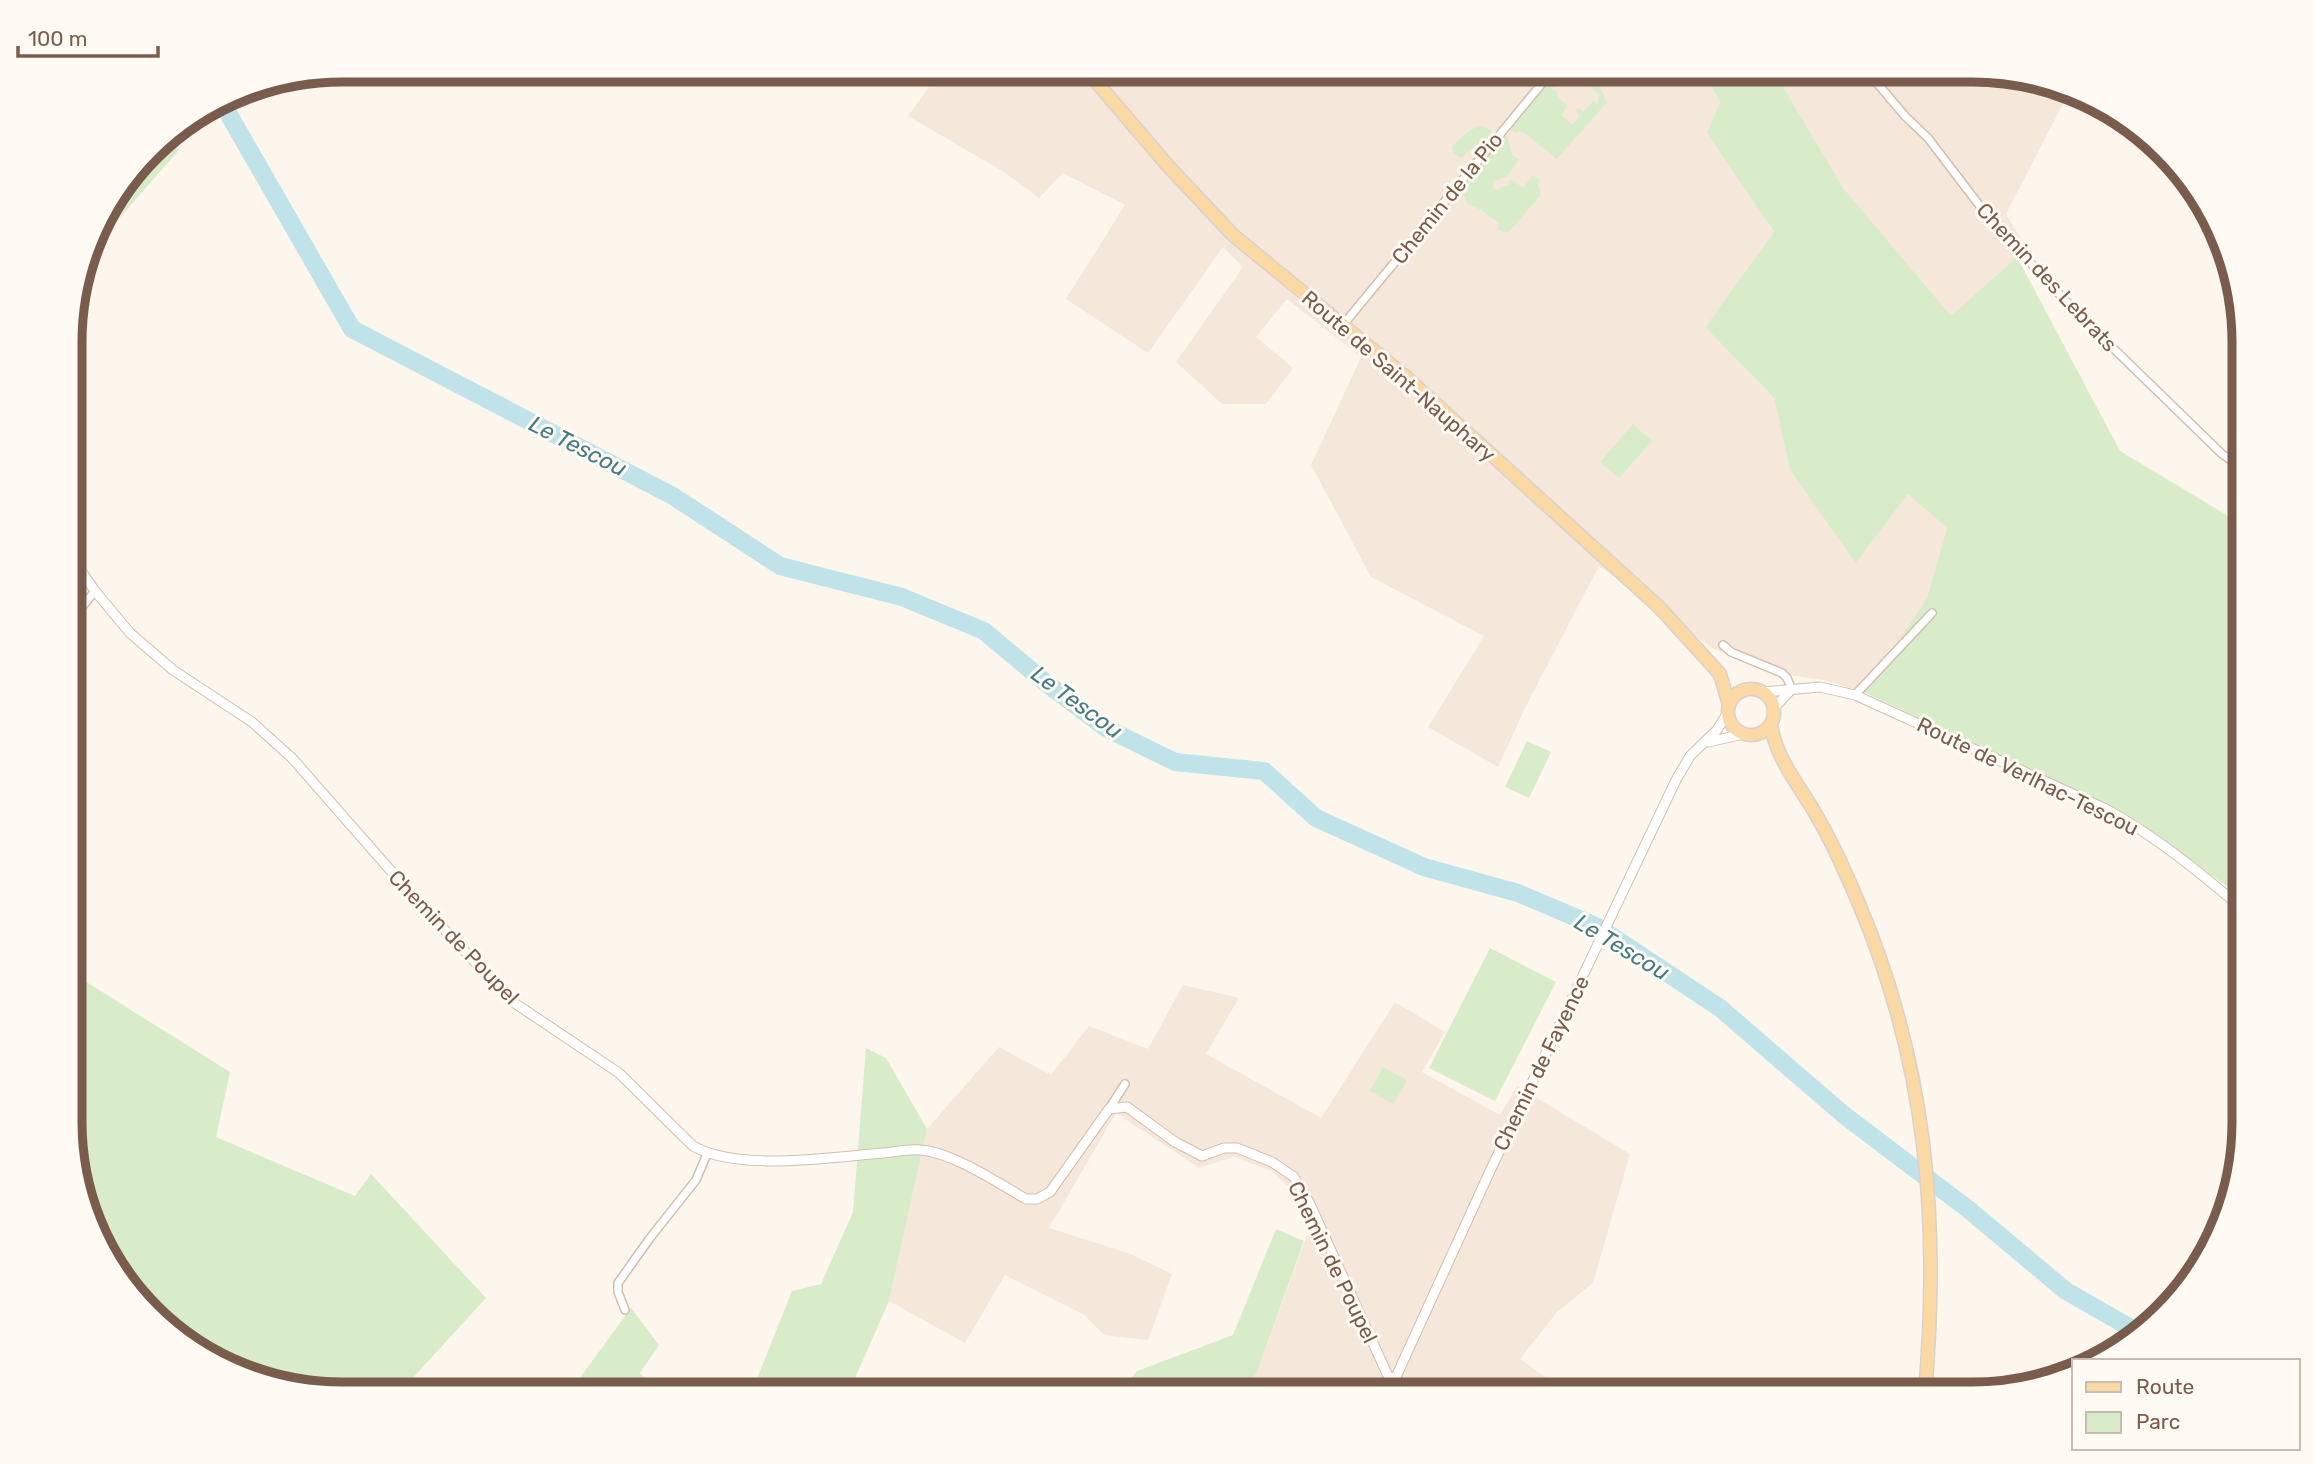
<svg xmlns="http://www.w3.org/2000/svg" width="2314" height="1464" viewBox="0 0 2314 1464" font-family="Rubik,sans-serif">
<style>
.residential{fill:#f5e8da}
.green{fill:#d8ecc9}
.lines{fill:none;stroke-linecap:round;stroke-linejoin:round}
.river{stroke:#bfe3e8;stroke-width:18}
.minor-casing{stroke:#d1beb0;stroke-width:10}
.tertiary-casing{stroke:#d1beb0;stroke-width:11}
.primary-casing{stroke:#dad1cd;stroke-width:15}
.minor{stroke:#fff;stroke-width:7}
.tertiary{stroke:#fff;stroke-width:9}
.primary{stroke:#fbd9a5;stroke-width:12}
.labels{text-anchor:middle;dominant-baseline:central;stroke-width:6;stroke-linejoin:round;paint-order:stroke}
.street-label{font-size:21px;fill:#7a5c4d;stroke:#fffaf3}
.water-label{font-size:23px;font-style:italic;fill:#437c86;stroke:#fffaf3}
.rim{fill:none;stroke:#7a5c4d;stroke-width:9}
</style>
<rect width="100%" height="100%" fill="#fdf6ec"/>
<path class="residential" d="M937,70H1702L1720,102L1708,134L1774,232L1705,327L1774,398L1790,470L1857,562L1908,494L1947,528L1927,598L1864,692L1823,680L1774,673L1712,648L1599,566L1526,706L1498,767L1428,727L1484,636L1371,577L1311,465L1361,357L1287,299L1256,337L1293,368L1266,404H1222L1176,362L1243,267L1223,247L1148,353L1066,299L1125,205L1063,173L1039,198L1004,172L908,116L939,72Z
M1773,70H1972L2059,84L2070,90L2006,214L2028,251L2017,257L1951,317L1844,189Z
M1183,985L1239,998L1206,1054L1321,1118L1395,1002L1445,1032L1422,1072L1500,1115L1517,1086L1630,1154L1593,1283L1557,1312L1520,1359L1569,1394H1239L1257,1372L1310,1227L1291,1190L1272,1171L1234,1157L1199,1168L1116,1113L1049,1228L1131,1254L1172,1274L1148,1340L1104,1335L1083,1314L1005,1275L965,1343L889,1301L927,1129L999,1047L1051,1075L1089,1026L1148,1049Z"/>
<path class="green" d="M1574,70H1589L1593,74L1607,102L1557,159L1522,131L1516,133L1509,129L1549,79L1556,84L1552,89L1557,91L1558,98L1568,106L1561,115L1573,125L1579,116L1576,110L1579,108L1584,112L1593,101L1598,104L1599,95Z
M1702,70H1773L1844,189L1951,316L2017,257L2120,451L2243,525V898L2137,821L1864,692L1927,598L1947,528L1908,494L1856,563L1790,470L1774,398L1705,327L1774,232L1707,133L1720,102Z
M1480,126C1491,127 1495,137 1507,136L1512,155L1519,159L1508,176L1493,181L1494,189L1498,190L1502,186H1508L1511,179L1523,188L1533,175L1541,180L1538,184L1541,195L1508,233L1498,230L1499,223L1479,209L1466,203L1464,195L1453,193L1452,188L1473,160L1478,161L1488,157V153L1480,144L1475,145L1461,158L1453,153L1452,147C1459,138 1469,129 1480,126Z
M163,137L179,150L89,253L98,221Z
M1633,424L1652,441L1619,478L1600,462Z
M1527,741L1551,752L1529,798L1505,787Z
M1490,948L1556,982L1495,1101L1429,1068Z
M72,973L230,1072L216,1137L355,1196L371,1174L486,1298L408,1383L419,1394H342L271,1385L224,1363L116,1273L72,1157Z
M866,1048L886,1058L927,1129L889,1301L848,1394H751L792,1291L821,1284L853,1212Z
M1383,1067L1407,1080L1394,1104L1370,1091Z
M1276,1229L1304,1241L1257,1372L1239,1394H1118L1137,1371L1233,1335Z
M631,1308L659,1345L640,1373L660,1394H568Z"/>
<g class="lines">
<path class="river" d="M221,101L352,329L673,496L780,566L902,597L984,631L1046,683L1106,728L1175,762L1264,771L1316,818L1424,867L1518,893L1598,927L1720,1008L1844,1115L1968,1209L2066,1291L2136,1331"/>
<g class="minor-casing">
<path id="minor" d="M1866,70L1905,116L1928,138L1989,218L2075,311L2222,454L2243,469
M842,71L843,70
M1343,325L1548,76L1550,70
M72,619L95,591
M1723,645L1731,652L1782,673L1787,678L1792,690
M1855,695L1932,613
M1109,1109L1125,1084
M625,1310L618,1292V1283L650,1238L696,1180L707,1154"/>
</g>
<g class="tertiary-casing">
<path id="tertiary" d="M72,558L95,591L130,633L173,670L252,722L292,758L420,904L513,1002L619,1073L693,1146C739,1172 830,1157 883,1153C895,1152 908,1149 920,1150C952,1152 998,1183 1026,1199H1037L1050,1192L1109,1109L1127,1107L1175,1142L1202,1156L1224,1148H1237L1272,1162L1294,1177L1309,1202L1388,1376L1395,1379
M1763,692L1820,687L1855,695L2106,809C2157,837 2199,872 2243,909
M1774,708L1790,691
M1708,742L1744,734
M1393,1394L1395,1379L1490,1171L1676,780L1690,756L1717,730L1728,712"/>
</g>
<g class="primary-casing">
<path id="primary" d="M1086,70L1169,167L1233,235L1406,377L1660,608L1720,674L1729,705
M1728 712a23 23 0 1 1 46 0a23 23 0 1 1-46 0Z
M1771,724C1775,757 1799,785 1815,813C1832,842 1846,873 1859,904C1927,1065 1940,1221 1925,1393"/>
</g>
<use href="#minor" class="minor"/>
<use href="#tertiary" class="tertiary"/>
<use href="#primary" class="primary"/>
</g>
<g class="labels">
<g class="street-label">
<text transform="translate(1447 198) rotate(-51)">Chemin de la Pio</text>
<text transform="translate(2047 277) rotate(47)">Chemin des Lebrats</text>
<text transform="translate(1399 376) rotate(41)">Route de Saint-Nauphary</text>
<text transform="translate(2028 776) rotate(26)">Route de Verlhac-Tescou</text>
<text transform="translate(454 937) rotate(46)">Chemin de Poupel</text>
<text transform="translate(1541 1063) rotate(-64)">Chemin de Fayence</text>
<text transform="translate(1333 1262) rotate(64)">Chemin de Poupel</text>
</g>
<g class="water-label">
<text transform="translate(578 446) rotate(27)">Le Tescou</text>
<text transform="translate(1077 702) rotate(36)">Le Tescou</text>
<text transform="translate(1622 947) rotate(31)">Le Tescou</text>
</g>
</g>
<path d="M0 0H2314V1464H0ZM342 82H1972A260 260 0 0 1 2232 342V1122A260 260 0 0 1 1972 1382H342A260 260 0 0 1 82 1122V342A260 260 0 0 1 342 82Z" fill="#fffaf3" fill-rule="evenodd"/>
<path class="rim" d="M342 82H1972A260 260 0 0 1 2232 342V1122A260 260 0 0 1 1972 1382H342A260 260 0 0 1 82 1122V342A260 260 0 0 1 342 82Z"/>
<rect x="2072" y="1359" width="228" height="91" fill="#fffaf3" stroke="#cabbb1" stroke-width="2"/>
<rect x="2086" y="1382" width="35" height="10" fill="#fbd9a5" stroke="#cabbb1" stroke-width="2"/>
<text x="2136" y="1394" font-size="21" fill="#7a5c4d">Route</text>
<rect x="2086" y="1412" width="35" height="21" fill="#d8ecc9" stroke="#cabbb1" stroke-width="2"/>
<text x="2136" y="1429" font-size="21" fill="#7a5c4d">Parc</text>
<path d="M18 46v10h140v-10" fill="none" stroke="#7a5c4d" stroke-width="3.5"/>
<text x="28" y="46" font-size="21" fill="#7a5c4d" stroke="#fffaf3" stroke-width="5" paint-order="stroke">100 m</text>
</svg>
